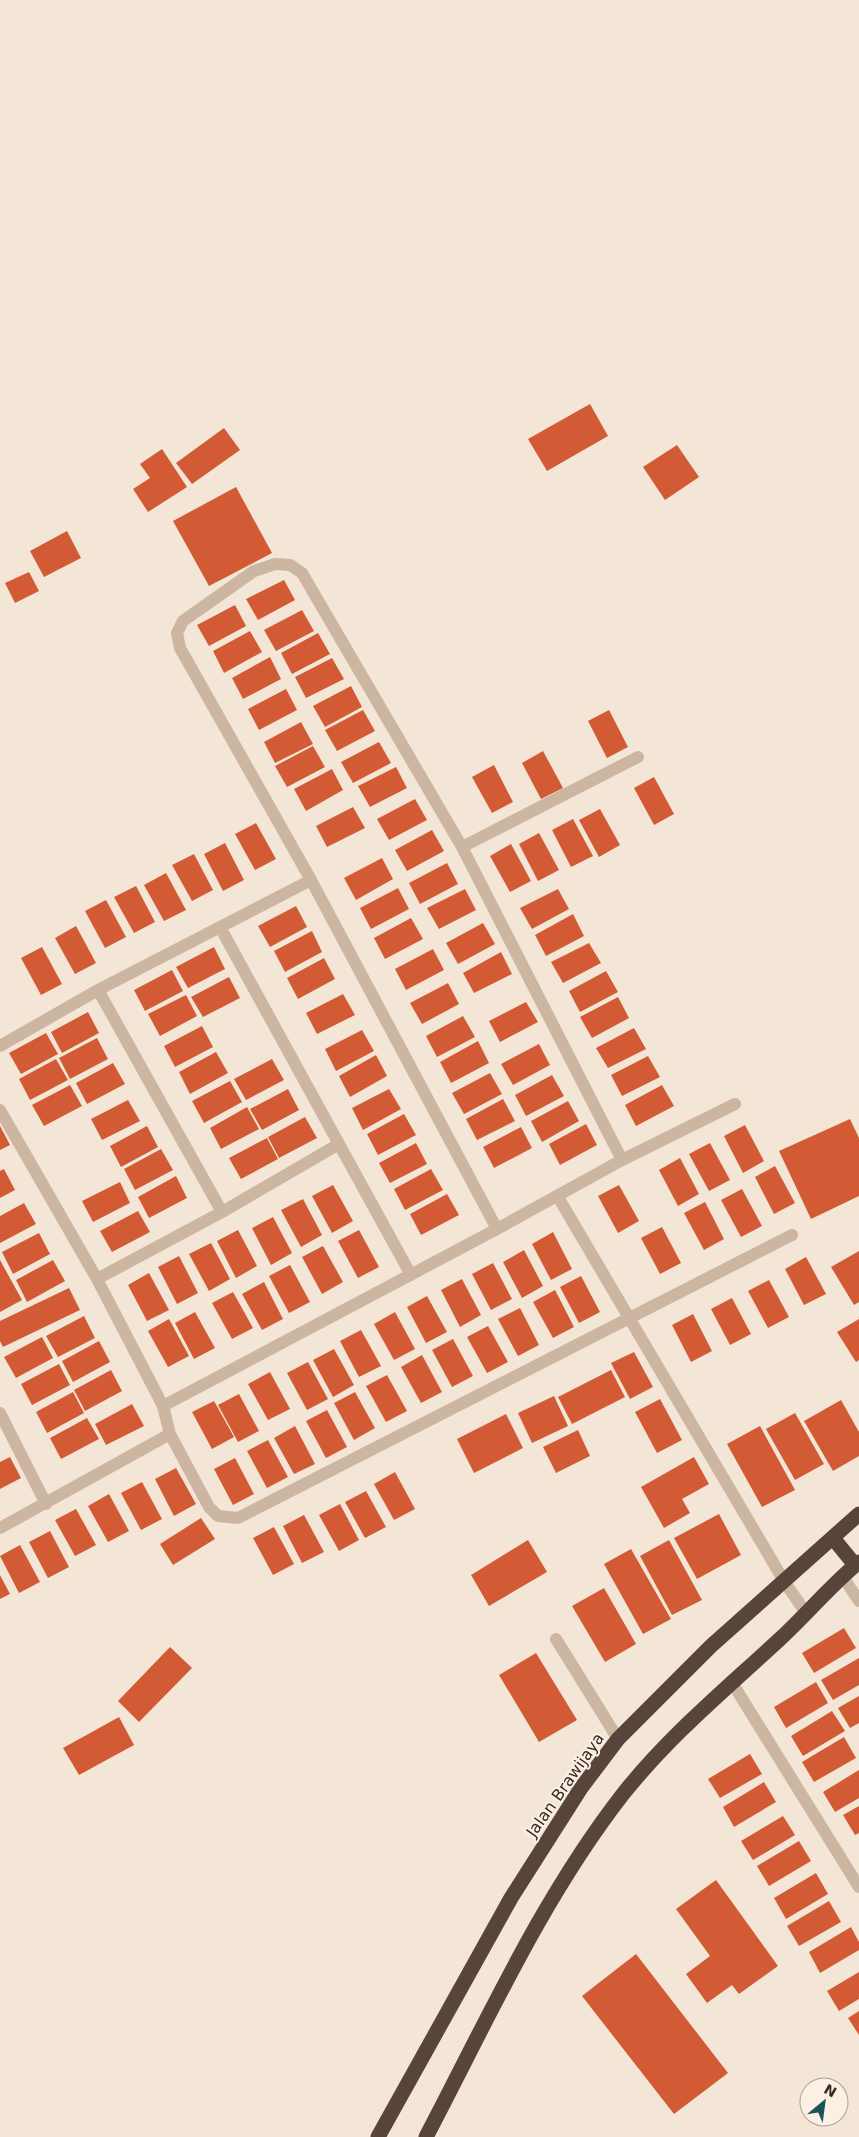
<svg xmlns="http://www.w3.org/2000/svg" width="859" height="2137" viewBox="0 0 859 2137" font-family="'DejaVu Sans',sans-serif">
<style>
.building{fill:#d25b35}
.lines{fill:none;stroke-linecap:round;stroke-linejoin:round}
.minor{stroke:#ccb5a1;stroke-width:12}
.highway{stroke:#58443b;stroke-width:15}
.labels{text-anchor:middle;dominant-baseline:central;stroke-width:4;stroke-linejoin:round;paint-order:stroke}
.street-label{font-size:16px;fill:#362a25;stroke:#fbf0e3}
</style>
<rect width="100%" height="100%" fill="#f3e6d6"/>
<path class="building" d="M590,404L608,436L547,471L528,439Z
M224,428L240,450L192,484L176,463Z
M677,445L699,477L665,500L643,467Z
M162,449L187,487L148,512L133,489L150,478L140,464Z
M236,487L272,553L209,586L173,521Z
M67,531L81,558L44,577L30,551Z
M29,572L39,591L15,603L5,583Z
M284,580L295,600L258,620L246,599Z
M235,605L246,626L209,646L197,625Z
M302,610L314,631L276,651L264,630Z
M250,631L262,652L224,673L213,651Z
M318,633L330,654L292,674L281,653Z
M270,657L281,679L243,699L232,678Z
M332,658L344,679L306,698L295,677Z
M351,686L362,707L325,727L313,706Z
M286,689L297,710L259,730L248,709Z
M363,710L375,731L337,751L325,730Z
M609,710L628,747L607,758L588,721Z
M301,722L313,744L275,763L264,742Z
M379,742L391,763L353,783L341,762Z
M313,746L325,767L287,787L275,766Z
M543,751L563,788L541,799L522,763Z
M494,765L513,802L492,813L472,777Z
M396,767L407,788L370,807L358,786Z
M332,769L343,790L306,811L294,789Z
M654,777L674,814L654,825L634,788Z
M415,799L427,820L389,840L377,819Z
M353,807L365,828L327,847L316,826Z
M600,809L620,845L599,857L579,820Z
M573,819L593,856L571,867L552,830Z
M256,823L276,859L255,870L235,834Z
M432,830L444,851L407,871L395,850Z
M539,833L559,870L538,881L519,844Z
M225,843L244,880L223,891L204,854Z
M511,844L531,881L510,892L490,856Z
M194,854L213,890L192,901L172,865Z
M382,858L393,879L356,900L344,878Z
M447,863L458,884L420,904L409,883Z
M166,873L186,910L164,921L144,885Z
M136,886L155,922L134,933L114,897Z
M398,888L409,909L371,929L360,908Z
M465,889L476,910L439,929L427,908Z
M558,889L569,909L532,929L520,908Z
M106,900L126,937L105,948L85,911Z
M296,906L307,927L270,947L258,926Z
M573,914L584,936L546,956L535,935Z
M411,918L423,939L385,959L374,938Z
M483,923L495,944L458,964L446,943Z
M76,926L96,963L75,974L55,938Z
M312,931L322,952L285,972L274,951Z
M589,943L601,963L563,983L551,962Z
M42,947L62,984L41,995L21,958Z
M214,947L225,969L188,988L176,967Z
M433,949L444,970L406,990L395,969Z
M501,952L512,974L474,993L463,973Z
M324,958L335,979L298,999L287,978Z
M172,970L183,991L145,1011L134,990Z
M606,971L618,992L580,1012L569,991Z
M229,977L240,998L203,1017L191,997Z
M448,983L459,1004L422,1024L410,1003Z
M343,994L355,1015L317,1034L306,1013Z
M186,995L197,1016L160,1036L148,1014Z
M618,997L629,1018L592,1038L580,1017Z
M526,1002L538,1022L500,1042L489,1021Z
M88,1012L99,1033L62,1053L51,1032Z
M463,1016L475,1037L437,1057L426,1036Z
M202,1026L213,1047L175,1067L164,1046Z
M634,1028L646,1049L608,1068L596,1048Z
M362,1030L374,1051L336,1071L325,1049Z
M46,1033L58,1054L21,1074L9,1053Z
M97,1038L108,1059L70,1079L59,1058Z
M478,1041L489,1063L451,1083L440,1062Z
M539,1044L550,1065L513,1085L501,1064Z
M216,1052L228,1073L190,1094L179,1072Z
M376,1055L387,1076L350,1097L339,1076Z
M648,1056L660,1077L622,1096L611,1075Z
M56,1059L68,1080L30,1100L19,1079Z
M272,1059L284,1080L246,1100L234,1079Z
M113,1063L125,1084L87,1104L76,1083Z
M490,1073L502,1094L464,1114L452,1093Z
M552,1075L564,1096L526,1116L515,1095Z
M230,1081L242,1102L204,1123L192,1101Z
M70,1085L82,1106L44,1126L32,1105Z
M662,1085L674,1106L636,1126L625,1105Z
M288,1089L299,1110L262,1130L250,1109Z
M389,1089L401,1109L363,1130L352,1108Z
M503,1099L515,1121L477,1140L466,1119Z
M128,1100L140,1121L102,1140L91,1119Z
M568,1101L579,1121L542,1142L531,1121Z
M247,1107L259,1129L221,1149L210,1128Z
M404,1114L416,1135L378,1155L367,1134Z
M305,1117L317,1138L279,1158L268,1137Z
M850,1119L859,1138V1196L811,1219L779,1151Z
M586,1124L597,1145L560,1165L549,1144Z
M745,1125L764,1161L743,1173L724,1136Z
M0,1126L10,1145L0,1150Z
M147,1126L158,1147L121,1167L110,1146Z
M521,1127L532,1148L494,1168L483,1147Z
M267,1138L278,1159L241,1179L229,1158Z
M416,1143L427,1164L390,1183L379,1163Z
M710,1143L730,1180L709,1191L689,1154Z
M161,1149L173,1170L135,1190L124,1169Z
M680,1158L699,1194L678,1206L659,1170Z
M775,1166L795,1203L774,1214L755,1177Z
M4,1169L15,1190L0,1198V1171Z
M431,1169L443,1190L405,1210L394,1189Z
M176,1176L187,1198L149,1218L138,1197Z
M120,1182L130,1203L93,1222L82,1201Z
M333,1185L353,1221L332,1233L312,1196Z
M619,1185L639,1221L618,1233L598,1196Z
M742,1189L762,1226L741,1237L721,1200Z
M447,1194L459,1215L421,1235L410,1214Z
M303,1199L322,1235L301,1247L281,1210Z
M705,1202L724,1239L704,1250L684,1213Z
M24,1203L36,1224L0,1243V1216Z
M138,1211L150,1232L112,1252L100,1231Z
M273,1217L292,1253L271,1265L252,1228Z
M662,1227L681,1263L660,1274L641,1238Z
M238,1230L257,1266L236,1278L217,1241Z
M359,1230L379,1267L358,1278L338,1241Z
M553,1232L572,1269L551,1280L532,1244Z
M39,1233L50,1254L13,1274L2,1252Z
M211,1243L230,1279L209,1291L189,1254Z
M323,1246L343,1282L322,1294L302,1257Z
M524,1250L543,1286L522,1298L503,1262Z
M859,1251V1302L854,1305L831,1267Z
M179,1256L198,1293L177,1304L158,1267Z
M806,1257L826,1294L804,1305L785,1269Z
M0,1260L22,1300L0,1312Z
M53,1260L65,1281L27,1302L16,1280Z
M493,1263L512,1299L491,1310L472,1274Z
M290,1265L310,1302L289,1313L269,1276Z
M149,1273L169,1310L147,1321L128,1285Z
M581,1276L600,1312L579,1323L560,1287Z
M462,1279L481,1315L460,1327L441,1290Z
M769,1280L789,1317L768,1328L748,1291Z
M264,1282L283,1319L262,1330L242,1294Z
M69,1288L80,1310L3,1347L0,1341V1321Z
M555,1290L574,1327L553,1338L533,1302Z
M233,1292L253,1328L232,1339L212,1303Z
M427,1296L447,1332L426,1343L407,1307Z
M732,1298L751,1334L730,1345L711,1309Z
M520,1308L539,1345L518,1356L498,1319Z
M195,1312L215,1348L194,1359L175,1323Z
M395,1312L415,1349L394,1360L374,1324Z
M693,1314L712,1351L691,1362L672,1325Z
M84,1316L95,1338L58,1357L46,1336Z
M169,1319L189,1356L168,1367L148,1331Z
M859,1319V1360L856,1362L837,1332Z
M488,1326L508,1362L487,1373L467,1337Z
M361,1330L381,1366L359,1377L340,1341Z
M42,1337L53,1358L16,1378L4,1357Z
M453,1339L473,1376L452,1387L432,1350Z
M99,1341L110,1362L73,1382L62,1361Z
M334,1349L354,1385L333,1397L313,1360Z
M634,1352L653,1387L630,1399L611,1363Z
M422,1355L442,1392L421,1403L401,1367Z
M308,1362L328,1399L307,1410L287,1373Z
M59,1364L70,1385L32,1405L21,1384Z
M111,1370L122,1391L85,1411L74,1390Z
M611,1370L625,1397L572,1424L558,1397Z
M270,1372L290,1409L268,1420L248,1384Z
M387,1375L407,1411L386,1422L366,1386Z
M73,1392L84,1413L47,1433L36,1412Z
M355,1392L375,1428L354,1440L334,1403Z
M239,1394L259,1431L238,1442L218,1405Z
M554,1396L568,1426L532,1443L518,1413Z
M660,1399L682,1440L657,1453L635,1412Z
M841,1400L859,1432V1456L833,1471L804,1421Z
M214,1401L234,1437L212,1449L192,1412Z
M132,1404L144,1426L106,1445L95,1424Z
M327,1410L347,1447L326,1458L306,1421Z
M795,1413L824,1464L795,1480L766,1429Z
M506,1414L523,1448L474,1473L457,1439Z
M87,1418L99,1439L61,1459L50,1438Z
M295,1426L315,1464L294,1474L274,1438Z
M760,1426L795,1490L762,1507L727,1444Z
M578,1430L590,1456L556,1473L543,1447Z
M268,1440L288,1477L267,1488L247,1451Z
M10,1457L21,1478L0,1489V1462Z
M694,1457L709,1484L682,1499L690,1513L664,1528L641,1487Z
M235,1458L254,1494L233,1505L214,1469Z
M176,1468L196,1504L174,1516L155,1479Z
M395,1472L415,1509L394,1520L374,1484Z
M142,1482L162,1519L141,1530L121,1493Z
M366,1491L386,1527L365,1538L345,1502Z
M109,1494L129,1531L108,1542L88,1506Z
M340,1504L359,1540L339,1551L319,1515Z
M76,1509L96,1545L75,1556L55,1520Z
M719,1514L741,1555L697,1579L674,1538Z
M304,1515L324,1552L302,1563L283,1526Z
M201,1518L215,1539L173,1565L160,1544Z
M274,1527L294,1564L273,1575L253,1538Z
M50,1531L69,1567L48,1578L29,1542Z
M528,1540L547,1572L489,1606L471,1575Z
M669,1540L702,1600L672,1615L640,1556Z
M20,1545L40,1582L19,1593L0,1556Z
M631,1549L671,1619L643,1634L604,1564Z
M0,1575L10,1594L0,1599Z
M604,1588L636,1644L605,1662L572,1606Z
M844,1628L856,1648L814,1673L802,1653Z
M170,1647L192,1668L139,1722L118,1701Z
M536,1653L577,1720L539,1742L499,1675Z
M859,1658V1685L833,1700L821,1680Z
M816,1682L828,1703L786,1728L774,1707Z
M859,1696V1723L850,1728L838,1708Z
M832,1711L845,1731L803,1756L791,1736Z
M119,1717L134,1745L79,1775L63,1748Z
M844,1737L856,1758L814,1782L802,1762Z
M750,1754L762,1774L720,1798L708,1779Z
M859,1770V1798L835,1812L823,1792Z
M764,1782L776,1802L734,1827L723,1807Z
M859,1806V1833L855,1835L843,1815Z
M783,1816L795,1835L753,1860L741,1841Z
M799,1841L811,1861L769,1886L757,1866Z
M816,1873L828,1894L786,1919L774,1898Z
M716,1880L778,1966L739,1994L732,1985L707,2003L686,1974L710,1956L676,1909Z
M829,1901L841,1922L799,1946L787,1926Z
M851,1927L859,1942V1950L820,1973L809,1952Z
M636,1954L728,2073L674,2114L582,1996Z
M859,1972V1999L839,2011L827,1991Z
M859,2011V2035L848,2018Z"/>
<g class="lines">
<path class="minor" d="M275,564L290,565L302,573L462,847L622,1160L497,1229L311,880L180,648L177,633L183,621L254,571Z
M462,847L638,757
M98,990L222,1212
M0,1046L98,990L311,880
M0,1110L97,1279L163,1406L497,1229
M339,1144L411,1275
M622,1160L735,1104
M558,1197L784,1581L806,1613
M97,1279L222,1212L339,1144L220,927
M163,1406L170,1434L209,1507L218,1516L238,1518L792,1235
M0,1413L46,1504
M0,1528L170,1434
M843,1577L859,1601
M556,1639L618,1739
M731,1681L859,1887"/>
<path class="highway" d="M833,1538L855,1565
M378,2137L511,1898L581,1788L618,1739L711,1646L859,1514
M426,2137C487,2021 542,1898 623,1794C670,1735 726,1689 781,1638C808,1613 831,1585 859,1562"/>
</g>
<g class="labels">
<g class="street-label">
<text transform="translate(565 1785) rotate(-55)">Jalan Brawijaya</text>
</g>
</g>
<g transform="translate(824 2102) rotate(29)"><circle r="24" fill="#fbf0e3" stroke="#aca197"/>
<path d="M0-4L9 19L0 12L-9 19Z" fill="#17575b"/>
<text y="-8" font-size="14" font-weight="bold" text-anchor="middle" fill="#362a25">N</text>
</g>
</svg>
